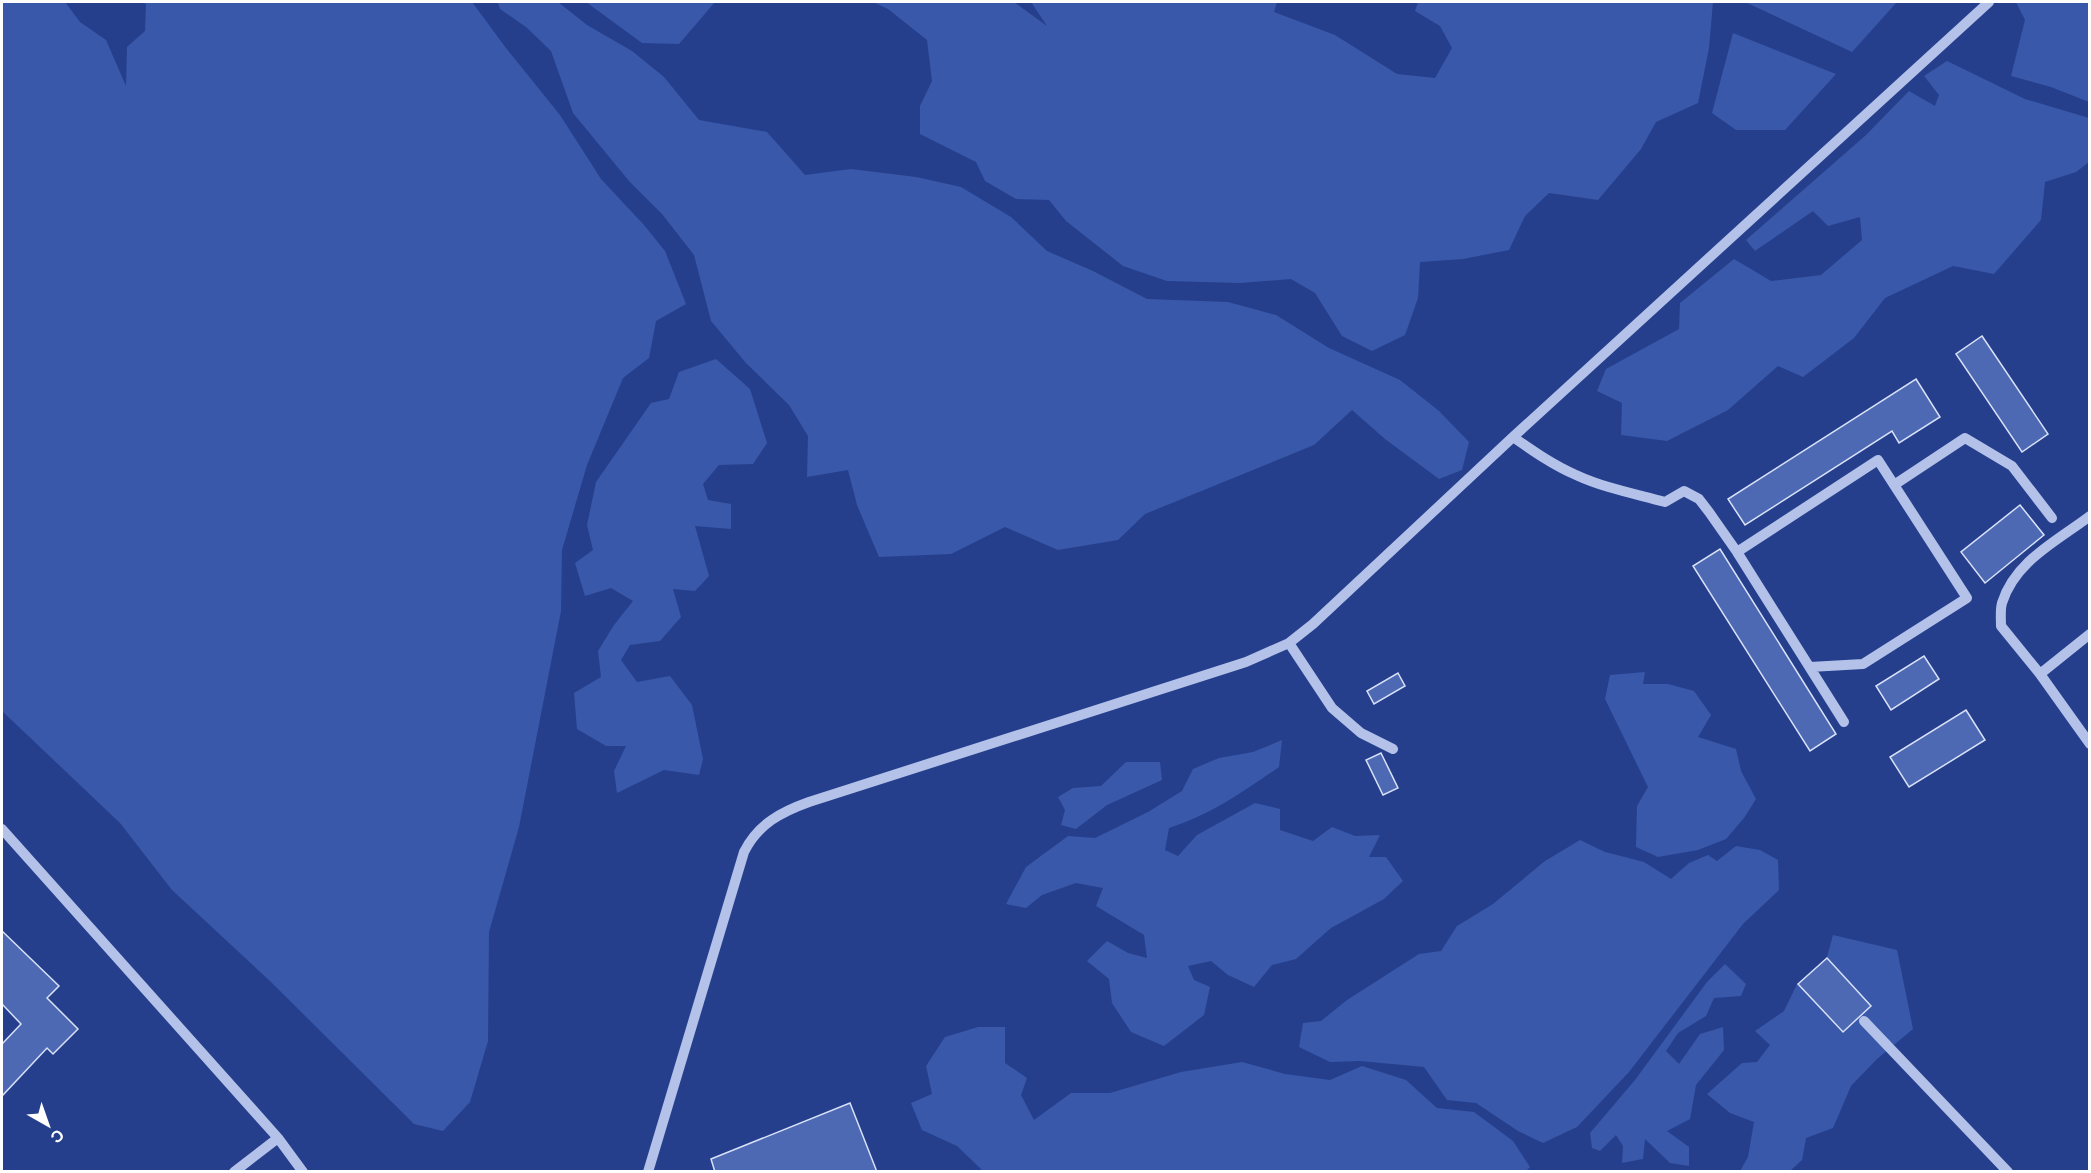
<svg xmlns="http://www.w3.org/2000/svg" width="2091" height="1173" viewBox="0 0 2091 1173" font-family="'Work Sans',sans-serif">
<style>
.green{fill:#3958a9}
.building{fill:#4d69b3;stroke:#d8e1f8;stroke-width:1.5}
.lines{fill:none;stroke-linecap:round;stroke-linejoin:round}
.minor{stroke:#b4c2ea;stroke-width:10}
</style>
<rect width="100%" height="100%" fill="#253f8c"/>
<path class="green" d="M2,2H65L80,22L106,40L126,86L127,47L145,31L146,4L142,2H472L506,48L560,115L601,179L644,225L665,251L686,304L656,321L649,358L623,378L587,465L562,550L561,611L519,827L489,932L488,1041L470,1102L443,1131L414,1124L271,982L172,890L120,823L2,711Z
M498,2H558L587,25L632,51L664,77L699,120L767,132L805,175L851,169L916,177L961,187L1011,217L1047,251L1093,271L1147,299L1228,302L1276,315L1329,348L1400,380L1439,411L1469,442L1462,470L1439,479L1385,439L1352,410L1314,445L1145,514L1118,540L1058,550L1005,527L951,554L879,557L857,505L848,470L807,477L808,436L789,405L746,363L711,321L694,255L662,214L629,181L573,113L551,51L526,27L500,9Z
M586,2H715L679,44L642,43Z
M873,2H1014L1047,26L1031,2H1277L1274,12L1335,35L1397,74L1435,78L1452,48L1440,26L1415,11L1418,2H1713L1709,48L1698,103L1656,122L1641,149L1598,200L1549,193L1525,216L1509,250L1463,259L1420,262L1418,298L1405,335L1372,351L1342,336L1315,293L1291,279L1240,283L1167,281L1123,266L1066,221L1049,200L1016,199L985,181L976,162L920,134V106L932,81L927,40L888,9Z
M1745,2H1897L1852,52Z
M2016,2H2089V102L2051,87L2011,76L2025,20Z
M1733,33L1836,74L1785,130H1736L1712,113Z
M1947,61L2025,99L2089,118V162L2076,172L2045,182L2041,220L1994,274L1953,266L1885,298L1854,338L1803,377L1778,366L1728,410L1667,441L1621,435L1622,403L1597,391L1606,369L1679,329L1680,303L1734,259L1771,281L1821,275L1862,240L1860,217L1828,226L1813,211L1755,251L1746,240L1866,135L1909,91L1935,106L1939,95L1924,76Z
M716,359L750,389L767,443L753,464L719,465L703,484L708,500L731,504V529L695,526L709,576L695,591L673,589L681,617L660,641L630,645L621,660L637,682L670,676L692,705L703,759L699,775L664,770L617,793L614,771L626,746H606L577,729L574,693L601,677L598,651L614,625L633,601L611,588L585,596L575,563L593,550L587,525L596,482L651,403L669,399L679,372Z
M1645,672L1643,684H1668L1694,691L1711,715L1698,737L1736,749L1741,771L1756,799L1744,818L1726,839L1698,850L1658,857L1636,847L1637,806L1648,787L1605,699L1610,675Z
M1282,740L1279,767C1243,792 1210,815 1169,828L1165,850L1178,856L1197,835L1255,803L1280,809V830L1313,841L1332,827L1355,836L1380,835L1369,857H1386L1403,881L1384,899L1331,928L1296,959L1272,965L1254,987L1228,975L1211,961L1188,966L1194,980L1210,987L1204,1015L1164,1046L1131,1032L1112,1003L1109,979L1087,961L1107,941L1128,953L1147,958L1144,935L1096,906L1103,888L1076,883L1042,895L1026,908L1006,904L1026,867L1068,836L1095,838L1148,812L1182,791L1193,769L1219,758L1253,752Z
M1126,762H1160L1162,780L1107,805L1076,829L1061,825L1065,810L1058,797L1073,788L1101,786Z
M1580,840L1605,852L1644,862L1671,879L1689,863L1708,855L1717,861L1736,846L1760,850L1778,860L1779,890L1743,924L1629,1072L1577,1127L1543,1143L1518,1131L1476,1103L1447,1100L1424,1067L1360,1061L1330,1062L1299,1047L1303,1023L1321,1021L1347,1000L1419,954L1441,951L1457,926L1493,904L1545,861Z
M1833,935L1897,950L1913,1029L1877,1059L1851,1086L1833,1128L1806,1138L1802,1160L1790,1171H1740L1748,1157L1754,1122L1730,1113L1707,1094L1742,1063L1757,1062L1770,1045L1755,1031L1784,1011L1797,984L1843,1033L1871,1006L1827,957Z
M1725,964L1746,984L1741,996L1714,998L1706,1016L1678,1033L1666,1051L1679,1064L1700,1034L1723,1027L1724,1050L1696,1085L1690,1119L1667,1131L1689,1147V1166L1670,1163L1645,1139L1643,1159L1622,1163L1623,1146L1616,1135L1600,1151L1592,1148L1590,1133L1635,1080L1707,982Z
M978,1027H1005V1063L1027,1078L1021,1095L1034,1120L1071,1093H1110L1181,1072L1242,1062L1285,1074L1330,1080L1362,1066L1406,1080L1437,1108L1474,1112L1513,1141L1530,1167L1525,1172L983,1171L957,1146L922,1130L911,1103L932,1094L926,1066L945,1037Z"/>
<path class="building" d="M1982,336L2048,434L2022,452L1956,354Z
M1916,379L1940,417L1899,443L1892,431L1745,525L1728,499Z
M2020,505L2044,535L1985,583L1961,552Z
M1720,549L1836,734L1810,751L1693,566Z
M1924,656L1939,679L1891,710L1876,686Z
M1398,673L1405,686L1374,704L1367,691Z
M1966,710L1985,740L1909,787L1890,757Z
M1381,753L1398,788L1383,795L1366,760Z
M2,931L59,986L47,998L78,1029L53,1054L47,1048L2,1096V1044L21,1024L2,1004Z
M1827,958L1871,1006L1843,1032L1798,984Z
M850,1103L877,1172H715L711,1159Z"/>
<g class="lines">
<path class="minor" d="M1513,437C1533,451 1553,465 1576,475C1604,488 1636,494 1665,502L1684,491L1699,499L1709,512L1737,552L1844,722
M1894,485L1965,438L2012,466L2052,518
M2090,516C2057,541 2015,561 2002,603C2000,610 2001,619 2001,626L2040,674L2090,744
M1737,552L1878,460L1967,598L1863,664L1810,667
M1289,643L1332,708L1361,733L1393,749
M2040,674L2090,634
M2,829L278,1138L303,1172
M1864,1021L2008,1172
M234,1172L278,1138
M648,1172L744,852C758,824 781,812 809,802L1246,662L1289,643L1313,624L1513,437L1989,2"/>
</g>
<rect width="2091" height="1173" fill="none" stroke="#ffffff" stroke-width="6"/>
<g transform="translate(48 1125) rotate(140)" stroke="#253f8c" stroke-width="4.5" paint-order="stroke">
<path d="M0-4.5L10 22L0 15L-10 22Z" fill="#ffffff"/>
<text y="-9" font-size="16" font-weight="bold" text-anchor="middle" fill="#ffffff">С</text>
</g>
</svg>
